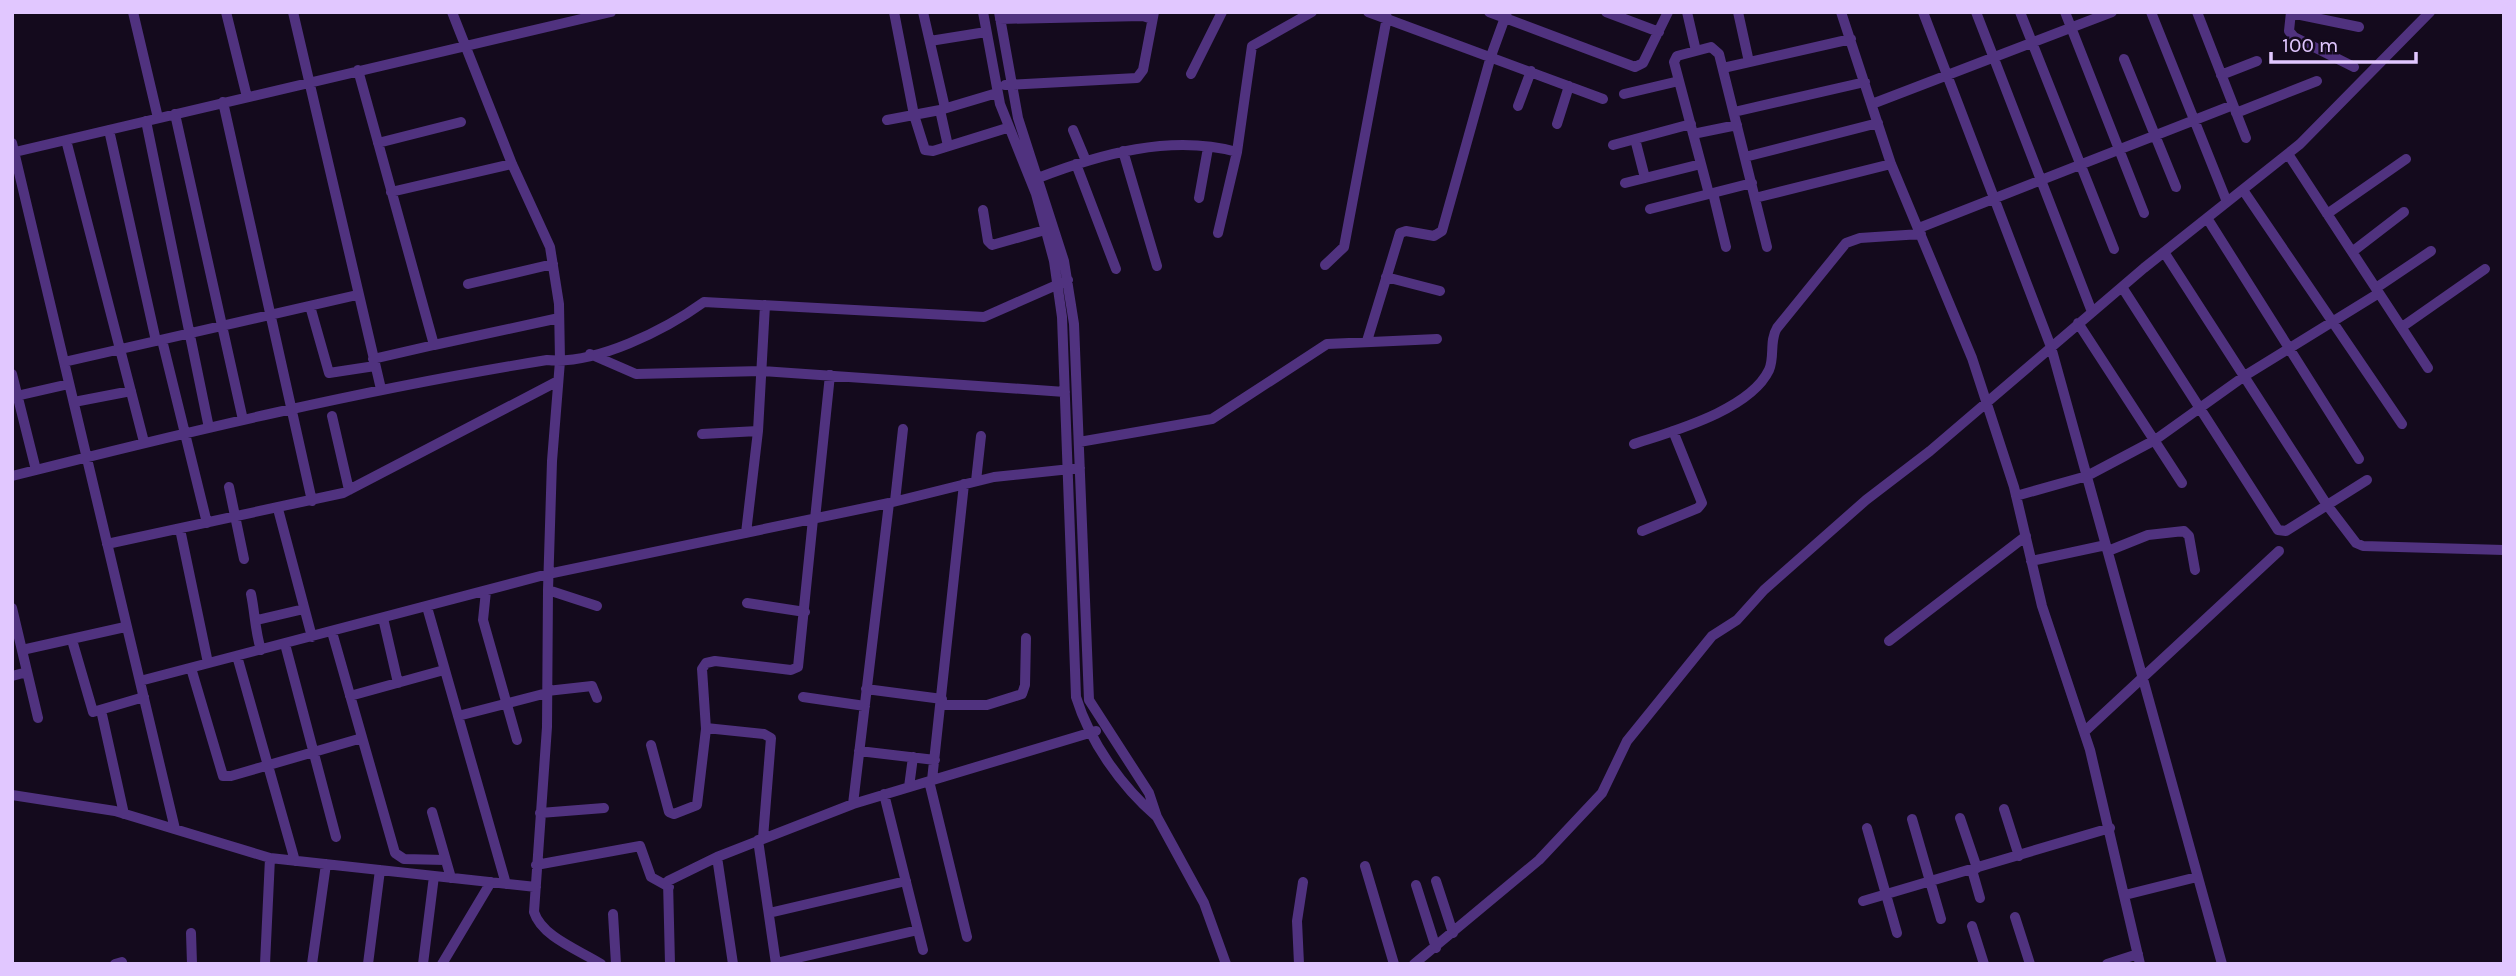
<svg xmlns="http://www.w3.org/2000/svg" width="2516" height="976" viewBox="0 0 2516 976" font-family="Karla,sans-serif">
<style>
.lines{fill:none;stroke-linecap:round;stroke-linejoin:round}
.minor{stroke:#50327f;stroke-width:10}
</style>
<rect width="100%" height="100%" fill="#140a1d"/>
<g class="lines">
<path class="minor" d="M133,12L158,118
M226,12L247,97
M293,12L381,389
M452,12L512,164L550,247L559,304L560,361L552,461L548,590L547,727L534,912C542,937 579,950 601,964
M894,12L914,115L925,150L933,151L1007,128
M923,12L945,108
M983,12L1000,104L1036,194L1054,261L1062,317L1076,697C1090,742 1121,786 1157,817
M999,12L1018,118L1064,261L1074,324L1089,700L1149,793L1157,817L1204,903L1226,964
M1368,12L1603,99
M1489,12L1635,67L1643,63L1668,12
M1606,12L1659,32
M1687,12L1696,51
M1738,12L1749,62
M1841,12L1891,164L1972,358L2014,487L2042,606L2090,750L2140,964
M1923,12L2051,347L2222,964
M1976,12L2092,312
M2020,12L2114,249
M2065,12L2144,213
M2151,12L2227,202
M2197,12L2246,138
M2291,12L2289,31L2294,37L2354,67
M2291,13L2359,27
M1000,19L1143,16L1152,19
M930,41L986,32
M2124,59L2176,187
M1723,68L1851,39
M358,70L434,345L559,318
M1191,74L1222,12
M2221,75L2257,61
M1005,85L1137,78L1143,70L1154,12
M1624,94L1679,81
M223,102L312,501
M1872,104L2112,12
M1518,106L1531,71
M940,110L948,146
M1734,112L1865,82
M2236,113L2317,81
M175,114L243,420
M887,120L940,110L997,93
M146,121L209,428
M1557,124L1569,86
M109,130L156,341
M1073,130L1086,161
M1693,134L1737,125
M1635,139L1645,178
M66,140L144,442
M12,143L175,829
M378,143L461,122
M1613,145L1691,124
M1123,151L1157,266
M15,152L611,12
M2288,154L2428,368
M1745,157L1878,123
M1076,164L1116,269
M1038,178C1100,154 1171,134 1237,152
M1625,183L1701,164
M2243,190L2402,424
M391,192L512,164
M1713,193L1726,247
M1709,194L1674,62L1677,56L1711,47L1719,54L1767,247
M1199,198L1208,148
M1755,198L1891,164
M1650,209L1752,183
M983,210L988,241L992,245L1045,230
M2327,214L2406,159
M2207,218L2359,459
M1919,228L2233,105
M1218,233L1237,152L1252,46L1312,12
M2164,252L2327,505L2356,543L2363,546L2504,550
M2352,252L2404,212
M1325,265L1344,247L1387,17
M1386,277L1440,291
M468,284L553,264
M2122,287L2278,530L2286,531L2367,480
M2376,288L2431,251
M310,306L329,373L375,366
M2078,323L2182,483
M2402,327L2485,269
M162,340L207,523
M1367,341L1400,233L1406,231L1434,236L1442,231L1491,56L1507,12
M590,354L636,374L762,371L1065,392
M373,359L434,345
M64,362L357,295
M12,374L36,470
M12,397L69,384
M74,402L131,391
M332,416L349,490
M702,434L758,431
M1079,442L1212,419L1327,344L1437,339
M1634,444C1673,431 1750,410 1769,370C1775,357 1769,341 1777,328L1846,243L1860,238L1921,234
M12,476C189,431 367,389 547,360C596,365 665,330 704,302L984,317L1068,280
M976,481L981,436
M229,487L244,559
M2016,496L2087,476L2155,440L2246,375L2379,293
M895,501L903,429
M278,509L312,637
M815,519L830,375
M180,529L208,663
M1642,531L1698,508L1702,503L1673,431
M746,533L758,431L765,305
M107,544L343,493L558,381
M2108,551L2148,535L2184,531L2189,536L2195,570
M2031,561L2106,545
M548,590L597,606
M486,591L483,620L517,740
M251,594C255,613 255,631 261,650
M747,603L805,612
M427,607L506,884
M12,608L38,718
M383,618L398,683
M257,620L304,609
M332,632L395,853L404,859L445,860
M72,640L93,712L144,697
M1889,641L2026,536
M285,644L336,837
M22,650L125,627
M237,656L295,861
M191,668L223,776H231L362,738
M12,676L27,672
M140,681L548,574L889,503L994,477L1080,468
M866,689L942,699
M547,691L592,686L597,698
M350,696L444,670
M803,697L865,706
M941,705H987L1022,694L1025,685L1026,638
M101,710L124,814
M458,716L547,693
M706,728L764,734L771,738L763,838
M2084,732L2279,551
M651,745L669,812L674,814L697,805L706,729L702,669L706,663L715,661L791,670L798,667L813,519
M859,751L935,760
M932,780L964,484
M929,781L967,937
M909,787L913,757
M884,794L923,950
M12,795L115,811L270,858L536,887
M853,804L889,503
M2004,809L2019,856
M432,812L451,878
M540,813L604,808
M1960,818L1977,868
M1912,819L1941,919
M1867,828L1897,933
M758,840L776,964
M717,857L733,964
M536,865L640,846L651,877L669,887
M1365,866L1394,964
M1972,870L1980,898
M1436,881L1453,933
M1416,885L1436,948
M2125,895L2197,877
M1863,901L2110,828
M769,913L906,881
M613,914L616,964
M2015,917L2030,964
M1972,926L1984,964
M191,933L192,964
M776,963L918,930
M115,964L122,962
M265,964L270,858
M312,964L326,864
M368,964L380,870
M423,964L434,876
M442,964L491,882
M670,964L668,881L717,857L853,804L1096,731
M1299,964L1297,921L1303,882
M1414,964L1539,860L1602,793L1627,741L1712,636L1737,620L1764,590L1866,500L1930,451L2144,268L2300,144L2430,12
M2107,964L2138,954"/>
</g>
<rect width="2516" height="976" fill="none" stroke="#e1c7ff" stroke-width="28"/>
<path d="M2271 52v10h145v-10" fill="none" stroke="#e1c7ff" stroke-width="3.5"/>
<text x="2282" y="52" font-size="21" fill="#e1c7ff" stroke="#140a1d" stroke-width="5" paint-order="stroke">100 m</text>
</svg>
